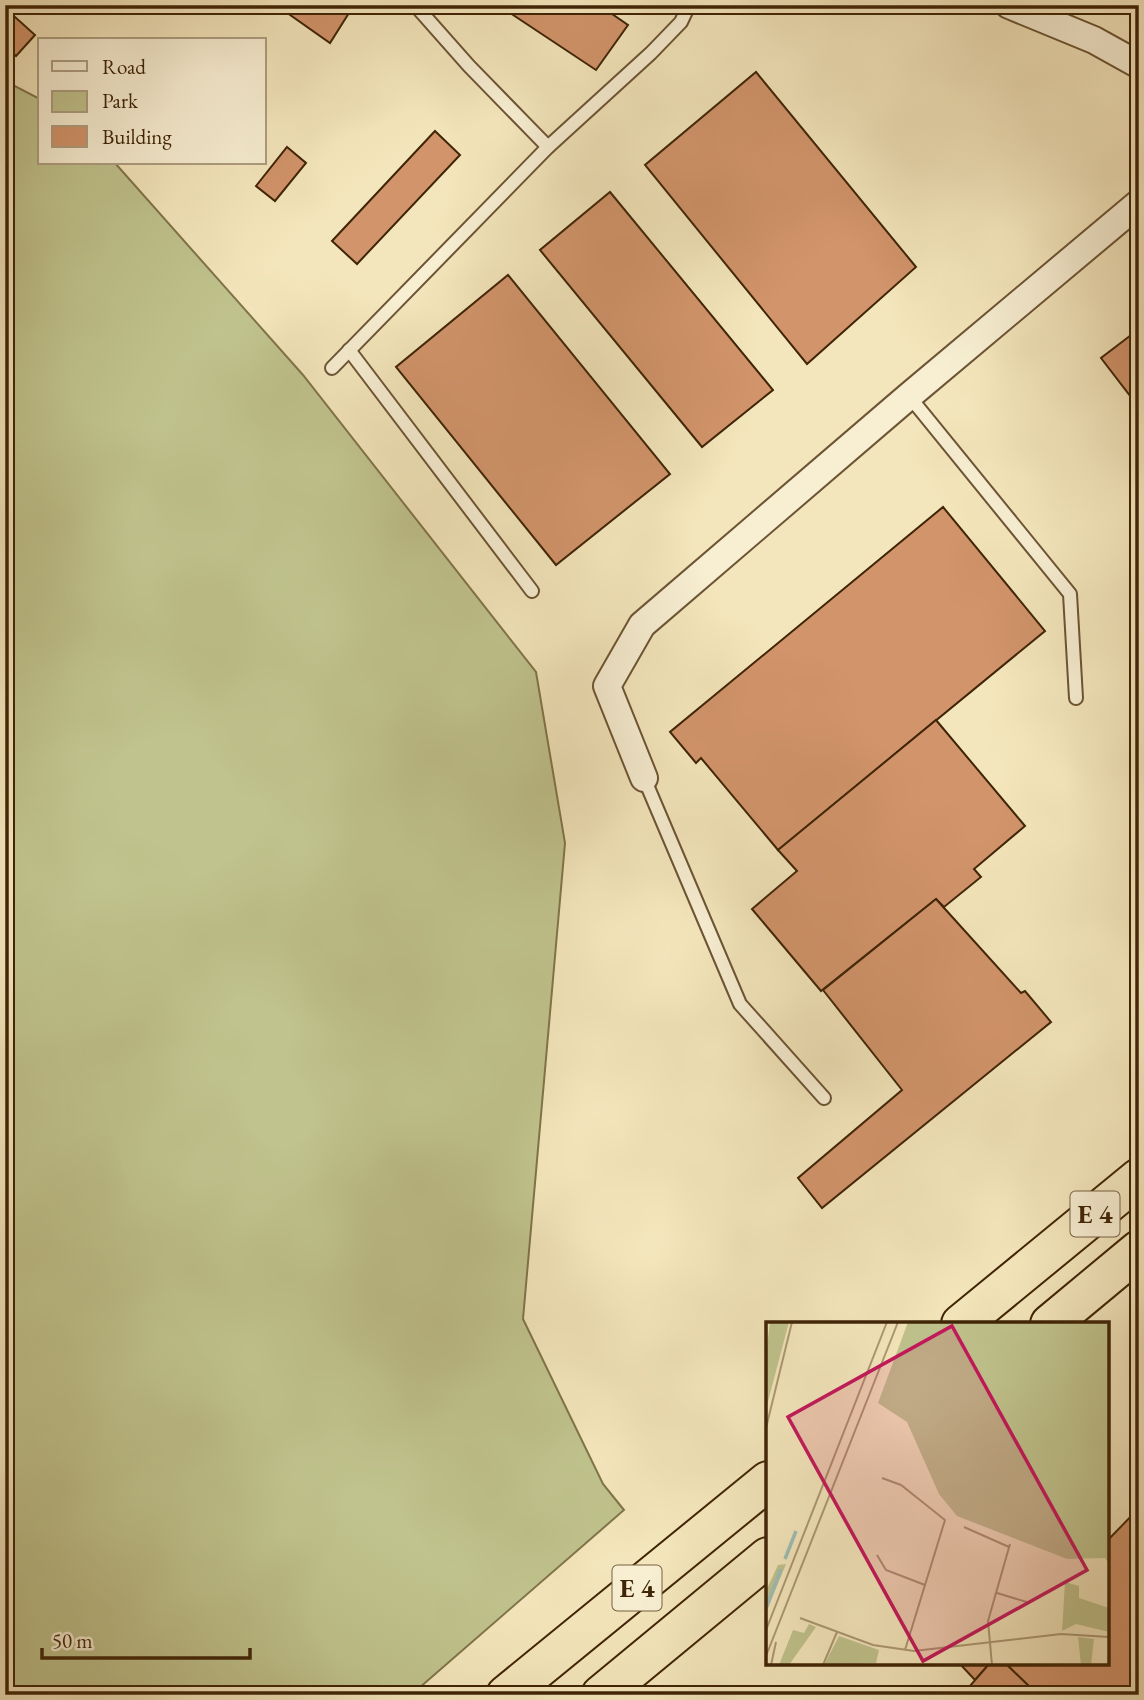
<svg xmlns="http://www.w3.org/2000/svg" width="1144" height="1700" viewBox="0 0 1144 1700" font-family="'EB Garamond',serif">
	<style>
		.green { fill: #c0c38d; stroke: #80744a; stroke-width: 2 }
		.building { fill: #d2946b; stroke: #3f2406; stroke-width: 2 }
		.lines { fill: none; stroke-linecap: round; stroke-linejoin: round }
		.lane-casing { stroke: #6c5434; stroke-width: 16 }
		.street-casing { stroke: #6c5434; stroke-width: 30 }
		.highway-casing { stroke: #3f2406; stroke-width: 42 }
		.lane { stroke: #f8efd3; stroke-width: 12 }
		.street { stroke: #f8efd3; stroke-width: 26 }
		.highway { stroke: #f4e6bc; stroke-width: 38 }
		.labels { text-anchor: middle; stroke-width: 5; stroke-linejoin: round; paint-order: stroke }
		.shield { fill: #f8efd3; stroke: #766144; stroke-width: 2 }
		.shield-label { font-size: 26px; font-weight: bold; fill: #3f2406 }
		.inset-river { fill: none; stroke: #9ebeb8; stroke-width: 3.5 }
		.inset-road { fill: none; stroke: #ac9873; stroke-width: 2 }
		.view { fill: #c2185b; fill-opacity: 0.15; stroke: #c2185b; stroke-width: 3.5 }
		.inset-edge { fill: none; stroke: #3f2406; stroke-width: 3.5 }
	</style>
	<rect width="100%" height="100%" fill="#f4e6bc"/>
	<filter id="stains"><feTurbulence type="fractalNoise" baseFrequency=".00286" numOctaves="4"/><feColorMatrix values="0 0 0 0 .2 0 0 0 0 .09 0 0 0 0 .02 0 0 0 .5 -.17"/></filter>
	<radialGradient id="worn" r=".72"><stop offset=".6" stop-color="#630" stop-opacity="0"/><stop offset="1" stop-color="#630" stop-opacity=".3"/></radialGradient>
	<path class="green" d="M5 81 40 99V163H115L303 375 536 672 565 843 523 1319 603 1484 624 1510 411 1695H5Z"/>
	<g class="building">
		<path d="M276 5H354L330 43Z"/>
		<path d="M498 5H599L628 25 596 70Z"/>
		<path d="M5 8 35 35 16 56 5 46Z"/>
		<path d="M756 72 916 267 807 364 645 165Z"/>
		<path d="M435 131 460 155 357 264 332 241Z"/>
		<path d="M287 147 306 163 275 201 256 186Z"/>
		<path d="M610 192 773 390 702 447 540 250Z"/>
		<path d="M508 275 670 474 556 565 396 367Z"/>
		<path d="M1139 329V391L1131 397 1101 358Z"/>
		<path d="M943 507 1045 631 778 850 701 758 696 763 670 732Z"/>
		<path d="M936 720 1025 826 974 869 981 877 944 907 936 899 821 991 752 909 797 871 778 850Z"/>
		<path d="M936 899 1021 993 1025 991 1051 1022 822 1208 798 1178 902 1090 823 990Z"/>
		<path d="M1139 1508V1695H1038L1005 1663H1107V1541Z"/>
		<path d="M959 1663H990L975 1680Z"/>
		<path d="M990 1663H1005L1038 1695H962Z"/>
	</g>
	<g class="lines">
		<g class="lane-casing">
			<g id="lane">
				<path d="M415 5 469 66 548 147"/>
				<path d="M349 350 532 591"/>
				<path d="M332 368 548 147 651 53 681 22 689 5"/>
				<path d="M909 396 1070 594 1076 698"/>
				<path d="M644 778 740 1004 824 1098"/>
			</g>
		</g>
		<g class="street-casing">
			<g id="street">
				<path d="M1009 5 1094 40 1139 65"/>
				<path d="M644 778 607 686 642 625 909 396 1139 203"/>
			</g>
		</g>
		<g class="highway-casing">
			<g id="highway">
				<path d="M961 1324 1139 1178"/>
				<path d="M1050 1324 1139 1250"/>
				<path d="M506 1695 768 1481"/>
				<path d="M601 1695 768 1557"/>
			</g>
		</g>
		<use href="#lane" class="lane"/>
		<use href="#street" class="street"/>
		<use href="#highway" class="highway"/>
	</g>
	<g class="labels">
		<g class="shield">
			<rect x="1070.5" y="1191.5" width="49" height="45" rx="5"/>
			<rect x="612.5" y="1565.5" width="49" height="45" rx="5"/>
		</g>
		<g class="shield-label">
			<text x="1095" y="1223">E 4</text>
			<text x="637" y="1597">E 4</text>
		</g>
	</g>
	<g transform="translate(766 1322)">
		<rect width="343" height="343" fill="#f4e6bc"/>
		<path d="M4 0H23L0 87V33ZM142 0H343V242L339 236 301 237 191 194 173 172 141 100 112 81ZM20 242 0 291V269L12 243ZM299 260 313 264V276L343 286V310L310 302 296 309ZM43 302 50 305 23 343H13L27 308 38 311ZM73 314 113 328 110 341 58 343ZM312 315 328 317 325 343H315Z" fill="#c0c38d"/>
		<path class="inset-river" d="M19 237 30 209M0 286 15 247"/>
		<path class="inset-road" d="M0 106 26 0M116 156 135 163 179 198 139 328M198 205 243 225M111 233 120 248 159 263M231 271 264 281M34 296 107 323 148 329 295 312 343 315M0 308 121 0M0 334 132 0M5 343 10 320M57 343 71 310M226 343 222 299 244 222"/>
		<path class="view" d="M186 4 321 248 157 339 22 95Z"/>
		<rect width="343" height="343" class="inset-edge"/>
	</g>
	<rect width="1144" height="1700" fill="none" stroke="#f4e6bc" stroke-width="28"/>
	<rect x="7" y="7" width="1130" height="1686" fill="none" stroke="#3f2406" stroke-width="3.5"/>
	<rect x="14" y="14" width="1116" height="1672" fill="none" stroke="#3f2406" stroke-width="2"/>
	<rect x="38" y="38" width="228" height="126" fill="#f8efd3" stroke="#ae9e81" stroke-width="2"/>
	<rect x="52" y="61" width="35" height="10" fill="#f8efd3" stroke="#ae9e81" stroke-width="2"/>
	<text x="102" y="74" font-size="21" fill="#3f2406">Road</text>
	<rect x="52" y="91" width="35" height="21" fill="#c0c38d" stroke="#ae9e81" stroke-width="2"/>
	<text x="102" y="108" font-size="21" fill="#3f2406">Park</text>
	<rect x="52" y="126" width="35" height="21" fill="#d2946b" stroke="#ae9e81" stroke-width="2"/>
	<text x="102" y="144" font-size="21" fill="#3f2406">Building</text>
	<path d="M42 1648v10h208v-10" fill="none" stroke="#3f2406" stroke-width="3.5"/>
	<text x="52" y="1648" font-size="21" fill="#3f2406" stroke="#f8efd3" stroke-width="5" paint-order="stroke">50 m</text>
	<rect width="100%" height="100%" filter="url(#stains)"/>
	<rect width="100%" height="100%" fill="url(#worn)"/>
</svg>
